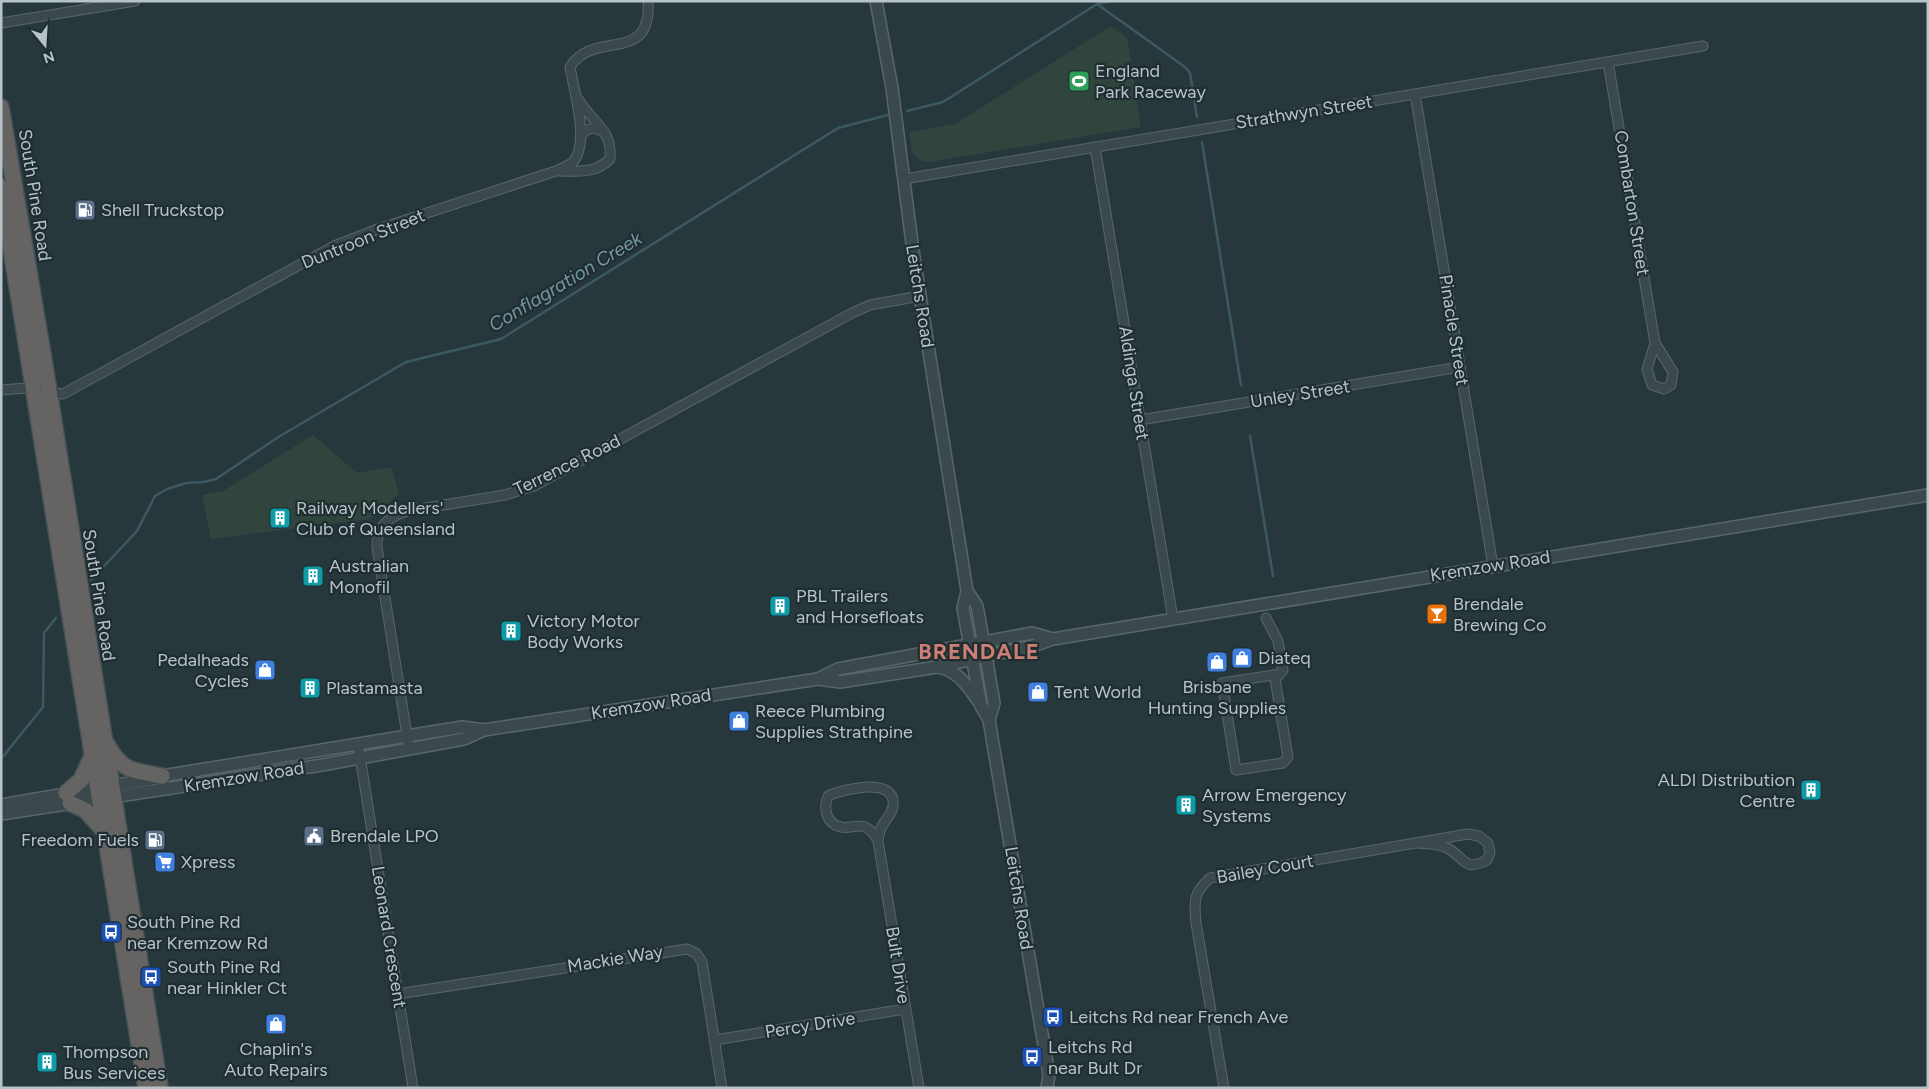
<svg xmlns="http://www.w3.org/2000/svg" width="1929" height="1089" viewBox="0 0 1929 1089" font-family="Figtree,sans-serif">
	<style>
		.green { fill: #2f453d }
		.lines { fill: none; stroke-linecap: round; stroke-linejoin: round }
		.stream { stroke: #3c5962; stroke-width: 2.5 }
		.minor-casing { stroke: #59666b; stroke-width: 11 }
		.tertiary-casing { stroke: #59666b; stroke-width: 14 }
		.trunk-casing { stroke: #465358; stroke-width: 18 }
		.minor { stroke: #3b494d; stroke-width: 9 }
		.tertiary { stroke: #3b494d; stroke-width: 11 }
		.trunk { stroke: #666463; stroke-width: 15 }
		.labels { text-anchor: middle; stroke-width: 4.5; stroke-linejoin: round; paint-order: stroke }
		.poi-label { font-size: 18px; fill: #b7c3c8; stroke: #202e32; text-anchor: start }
		.street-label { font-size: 18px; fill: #b7c3c8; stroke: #202e32 }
		.water-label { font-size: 19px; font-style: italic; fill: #7398a4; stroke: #202e32 }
		.district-label { font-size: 22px; font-weight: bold; letter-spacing: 1px; fill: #ce7f75; stroke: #202e32 }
	</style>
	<rect width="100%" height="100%" fill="#27383d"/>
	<g class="green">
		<path d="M1111 26 1127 37 1141 127 929 162C911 162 911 145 909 132L955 124Z"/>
		<path d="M313 435 357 473 392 467 399 494 370 519 211 539 202 495 223 491Z"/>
	</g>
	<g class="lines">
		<g class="stream">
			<path d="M1097 4 1185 67 1190 73 1197 117"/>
			<path d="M907 111 943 102 1097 4 1113 1"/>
			<path d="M1202 142 1241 385"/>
			<path d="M1250 436 1273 576"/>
			<path d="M91 580 137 531 155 496 167 489 186 483 204 482 216 479 280 436 406 362 501 339 838 128 888 115"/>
			<path d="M1 759 43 707 44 633 56 618"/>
		</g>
		<g class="minor-casing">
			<g id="minor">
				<path d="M1 23 135 1"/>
				<path d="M1608 62 1655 343 1647 369 1652 385 1664 389 1671 385 1673 372 1655 343"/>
				<path d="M1415 94 1493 566"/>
				<path d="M581 136 586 130 594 128 604 132"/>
				<path d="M1095 147 1173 619"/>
				<path d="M559 171C580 171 595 174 610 159 613 129 591 122 578 99"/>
				<path d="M904 179 1703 46"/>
				<path d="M1 390 27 388 63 394 334 246 378 229 556 171C561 168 569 166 573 162 590 143 574 91 570 67 595 28 652 66 648 1"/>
				<path d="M1140 420 1460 367"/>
				<path d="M1266 618 1278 641 1283 670 1275 679 1288 757 1283 763 1236 770 1222 683 1280 674"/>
				<path d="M358 744 413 1088"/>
				<path d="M409 748 377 547C376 526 389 517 407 511L505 495 534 486 852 313 870 305 920 296"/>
				<path d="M878 841C875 835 872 830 865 827 857 824 849 829 841 827 826 824 823 808 828 796 843 789 897 776 893 806 892 814 888 816 884 823 880 828 879 834 878 841L919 1088"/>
				<path d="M398 994 687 949 696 953 702 962 722 1088"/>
				<path d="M715 1040 905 1009"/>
				<path d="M1224 1088 1196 923C1194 901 1193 893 1210 878L1468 834 1479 836 1488 843 1490 853 1487 860C1465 872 1465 859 1449 849 1439 843 1427 844 1417 843"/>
			</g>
		</g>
		<g class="tertiary-casing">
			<g id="tertiary">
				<path d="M876 1 892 88 913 251 967 591 963 608 981 706 989 720 1049 1075 1047 1088"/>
				<path d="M967 591 977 606 986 656 994 703 989 720"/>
				<path d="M938 667C958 670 968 687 979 702"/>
				<path d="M818 679 838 669 1032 633 1053 639"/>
				<path d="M1 805 152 779 162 776 462 727 484 730"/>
				<path d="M1 814 322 765 464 739 484 730 818 679 840 682 937 667 1033 646 1053 639 1928 495"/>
			</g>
		</g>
		<g class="trunk-casing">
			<g id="trunk">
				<path d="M1 107 46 372 160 1088"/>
				<path d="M1 187 146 1088"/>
				<path d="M106 743C123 773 132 770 162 776"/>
				<path d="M66 793 81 780 92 756"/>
				<path d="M70 803 85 810 104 831"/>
			</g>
		</g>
		<use href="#minor" class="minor"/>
		<use href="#tertiary" class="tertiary"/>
		<use href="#trunk" class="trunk"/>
	</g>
	<defs>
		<g id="stadium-square" transform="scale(1.125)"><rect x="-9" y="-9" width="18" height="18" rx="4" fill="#2e9e5b" stroke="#202e32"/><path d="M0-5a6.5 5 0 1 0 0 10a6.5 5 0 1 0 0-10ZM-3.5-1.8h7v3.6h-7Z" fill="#fff"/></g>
		<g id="fuel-square" transform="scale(1.125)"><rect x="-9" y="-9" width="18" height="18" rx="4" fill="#5c6f8a" stroke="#202e32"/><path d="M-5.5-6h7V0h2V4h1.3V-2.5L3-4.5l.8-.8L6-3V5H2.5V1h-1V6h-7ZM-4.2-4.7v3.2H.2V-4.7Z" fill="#fff"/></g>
		<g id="building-square" transform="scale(1.125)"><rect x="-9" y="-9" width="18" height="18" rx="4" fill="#0f9aa8" stroke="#202e32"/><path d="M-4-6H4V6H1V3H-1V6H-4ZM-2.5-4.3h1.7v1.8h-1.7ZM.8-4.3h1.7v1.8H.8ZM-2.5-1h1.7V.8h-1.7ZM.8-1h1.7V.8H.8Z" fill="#fff"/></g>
		<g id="bar-square" transform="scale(1.125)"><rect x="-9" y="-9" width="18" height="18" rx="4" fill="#e8710a" stroke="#202e32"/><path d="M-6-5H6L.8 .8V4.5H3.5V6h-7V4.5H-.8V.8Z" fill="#fff"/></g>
		<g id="shop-square" transform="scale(1.125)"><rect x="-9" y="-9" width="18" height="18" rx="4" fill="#3f7fe0" stroke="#202e32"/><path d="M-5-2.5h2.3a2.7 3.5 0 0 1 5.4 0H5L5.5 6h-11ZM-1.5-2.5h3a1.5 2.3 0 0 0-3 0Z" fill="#fff"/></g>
		<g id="civic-square" transform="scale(1.125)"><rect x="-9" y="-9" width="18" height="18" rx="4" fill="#5c6f8a" stroke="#202e32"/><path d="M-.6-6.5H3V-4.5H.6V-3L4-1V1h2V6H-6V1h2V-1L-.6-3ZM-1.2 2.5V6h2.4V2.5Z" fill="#fff"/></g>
		<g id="supermarket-square" transform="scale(1.125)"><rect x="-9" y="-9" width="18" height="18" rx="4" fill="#3f7fe0" stroke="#202e32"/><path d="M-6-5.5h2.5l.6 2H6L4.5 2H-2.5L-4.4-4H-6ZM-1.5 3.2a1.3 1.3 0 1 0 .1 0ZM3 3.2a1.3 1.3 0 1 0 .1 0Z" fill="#fff"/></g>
		<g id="bus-square" transform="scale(1.125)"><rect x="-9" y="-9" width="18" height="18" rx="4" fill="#1a4fb4" stroke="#202e32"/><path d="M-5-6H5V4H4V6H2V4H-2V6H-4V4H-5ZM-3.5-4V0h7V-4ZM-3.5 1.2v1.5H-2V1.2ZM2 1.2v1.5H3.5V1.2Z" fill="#fff"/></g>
	</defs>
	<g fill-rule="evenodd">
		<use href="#stadium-square" x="1079" y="81"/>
		<use href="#fuel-square" x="85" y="210"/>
		<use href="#building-square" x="280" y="518"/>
		<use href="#building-square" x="313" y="576"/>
		<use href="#building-square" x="780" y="606"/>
		<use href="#bar-square" x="1437" y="614"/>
		<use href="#building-square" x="511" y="631"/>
		<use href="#shop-square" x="1242" y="658"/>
		<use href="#shop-square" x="1217" y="662"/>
		<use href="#shop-square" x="265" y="670"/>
		<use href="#building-square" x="310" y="688"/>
		<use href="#shop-square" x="1038" y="692"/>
		<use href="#shop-square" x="739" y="721"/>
		<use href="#building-square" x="1811" y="790"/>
		<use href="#building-square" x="1186" y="805"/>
		<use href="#civic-square" x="314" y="836"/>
		<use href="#fuel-square" x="155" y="840"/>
		<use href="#supermarket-square" x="165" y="862"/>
		<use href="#bus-square" x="111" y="932"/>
		<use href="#bus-square" x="151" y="977"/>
		<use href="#bus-square" x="1053" y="1017"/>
		<use href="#shop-square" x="276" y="1024"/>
		<use href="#bus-square" x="1032" y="1057"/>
		<use href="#building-square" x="47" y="1062"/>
	</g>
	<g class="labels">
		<g class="poi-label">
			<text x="1095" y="77">England<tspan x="1095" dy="21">Park Raceway</tspan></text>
			<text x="101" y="216">Shell Truckstop</text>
			<text x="296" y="514">Railway Modellers'<tspan x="296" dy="21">Club of Queensland</tspan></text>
			<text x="329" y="572">Australian<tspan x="329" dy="21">Monofil</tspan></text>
			<text x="796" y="602">PBL Trailers<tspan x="796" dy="21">and Horsefloats</tspan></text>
			<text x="1453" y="610">Brendale<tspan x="1453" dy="21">Brewing Co</tspan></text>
			<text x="527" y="627">Victory Motor<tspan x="527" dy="21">Body Works</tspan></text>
			<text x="1258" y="664">Diateq</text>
			<text x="249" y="666" text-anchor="end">Pedalheads<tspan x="249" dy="21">Cycles</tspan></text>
			<text x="1217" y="693" text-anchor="middle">Brisbane<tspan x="1217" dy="21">Hunting Supplies</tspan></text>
			<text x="326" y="694">Plastamasta</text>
			<text x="1054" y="698">Tent World</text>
			<text x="755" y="717">Reece Plumbing<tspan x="755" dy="21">Supplies Strathpine</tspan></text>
			<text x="1795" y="786" text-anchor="end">ALDI Distribution<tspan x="1795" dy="21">Centre</tspan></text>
			<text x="1202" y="801">Arrow Emergency<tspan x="1202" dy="21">Systems</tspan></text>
			<text x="330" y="842">Brendale LPO</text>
			<text x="139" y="846" text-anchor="end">Freedom Fuels</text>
			<text x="181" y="868">Xpress</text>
			<text x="127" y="928">South Pine Rd<tspan x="127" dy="21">near Kremzow Rd</tspan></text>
			<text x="167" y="973">South Pine Rd<tspan x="167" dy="21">near Hinkler Ct</tspan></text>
			<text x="1069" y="1023">Leitchs Rd near French Ave</text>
			<text x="1048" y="1053">Leitchs Rd<tspan x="1048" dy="21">near Bult Dr</tspan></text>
			<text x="276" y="1055" text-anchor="middle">Chaplin's<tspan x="276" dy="21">Auto Repairs</tspan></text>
			<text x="63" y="1058">Thompson<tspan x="63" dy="21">Bus Services</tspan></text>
		</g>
		<g class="street-label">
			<text transform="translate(1304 112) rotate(-9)" y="6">Strathwyn Street</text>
			<text transform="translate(35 195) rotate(81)" y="6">South Pine Road</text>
			<text transform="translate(1632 203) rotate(81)" y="6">Combarton Street</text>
			<text transform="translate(363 239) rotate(-22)" y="6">Duntroon Street</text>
			<text transform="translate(920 296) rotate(81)" y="6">Leitchs Road</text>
			<text transform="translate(1454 330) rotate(81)" y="6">Pinacle Street</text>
			<text transform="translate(1134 383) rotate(81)" y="6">Aldinga Street</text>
			<text transform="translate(1300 394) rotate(-9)" y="6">Unley Street</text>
			<text transform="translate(567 465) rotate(-26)" y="6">Terrence Road</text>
			<text transform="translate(1490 566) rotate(-9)" y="6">Kremzow Road</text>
			<text transform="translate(99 595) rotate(81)" y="6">South Pine Road</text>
			<text transform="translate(651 704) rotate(-9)" y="6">Kremzow Road</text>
			<text transform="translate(244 777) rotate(-9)" y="6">Kremzow Road</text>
			<text transform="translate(1265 869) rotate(-10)" y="6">Bailey Court</text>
			<text transform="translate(1019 898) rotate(81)" y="6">Leitchs Road</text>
			<text transform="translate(389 937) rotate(81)" y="6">Leonard Crescent</text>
			<text transform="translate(615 959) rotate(-9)" y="6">Mackie Way</text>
			<text transform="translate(898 965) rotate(81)" y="6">Bult Drive</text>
			<text transform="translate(810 1025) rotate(-9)" y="6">Percy Drive</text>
		</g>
		<g class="water-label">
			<text transform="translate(565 281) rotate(-31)" y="7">Conflagration Creek</text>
		</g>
		<g class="district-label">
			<text x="979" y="659">BRENDALE</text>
		</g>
	</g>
	<rect width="1929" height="1089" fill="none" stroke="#b7c3c8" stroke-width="5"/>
	<g transform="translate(45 45) rotate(162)" stroke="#202e32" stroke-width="4" paint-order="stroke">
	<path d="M0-4L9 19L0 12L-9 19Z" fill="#b7c3c8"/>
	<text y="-8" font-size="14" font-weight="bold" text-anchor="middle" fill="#b7c3c8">N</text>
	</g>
</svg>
